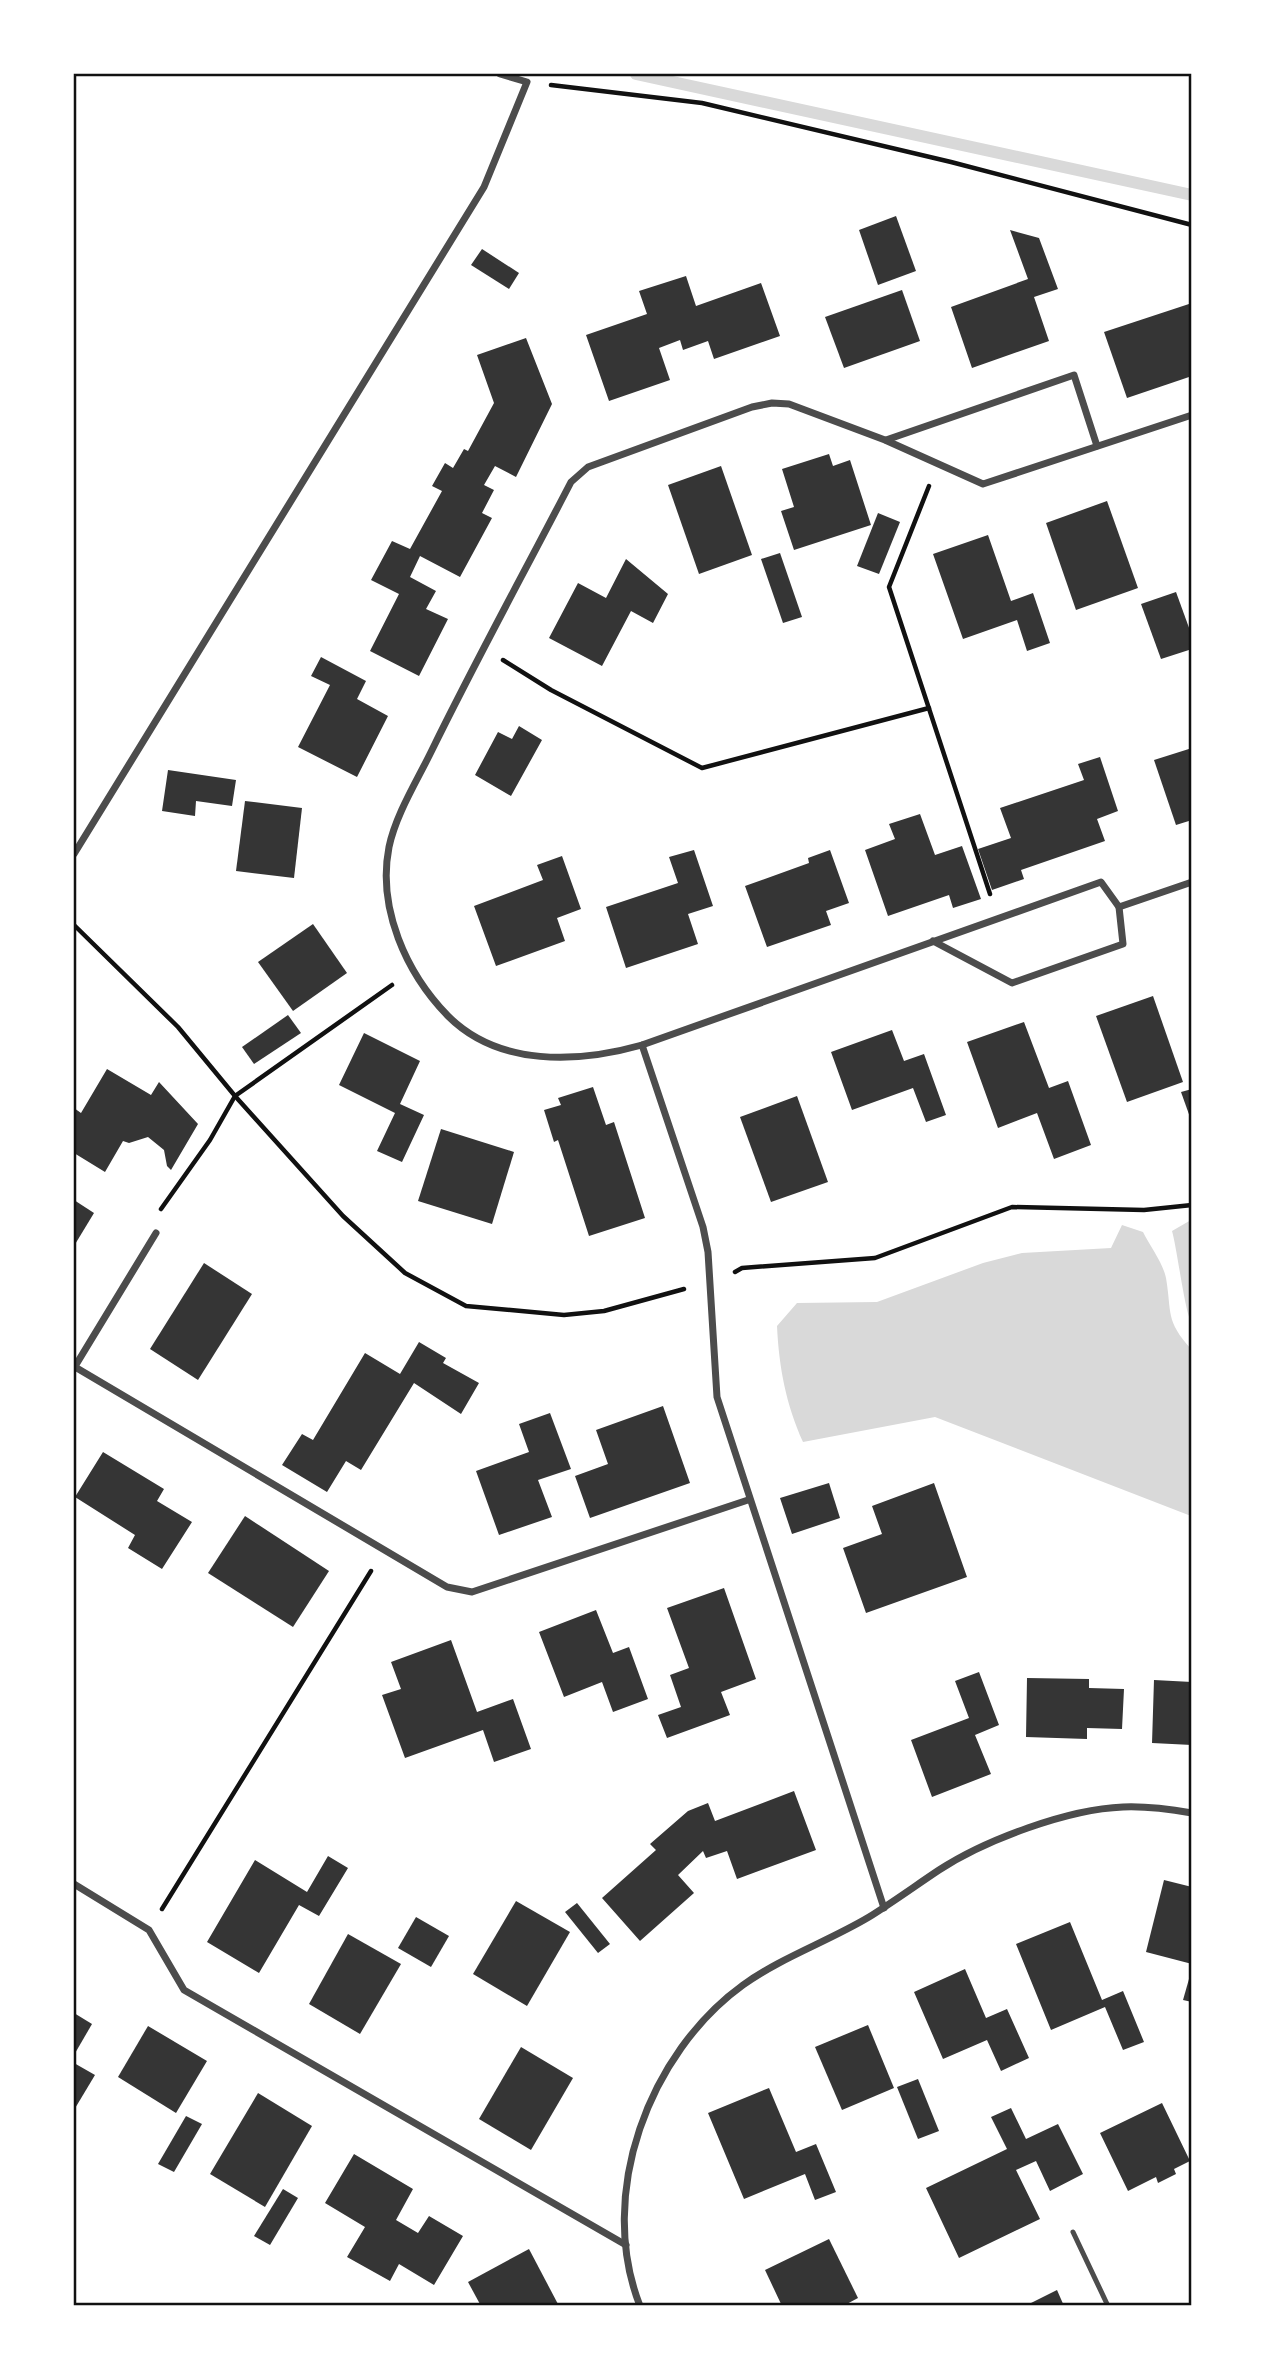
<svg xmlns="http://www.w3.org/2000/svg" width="1265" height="2379" viewBox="0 0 1265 2379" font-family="'Fira Sans Condensed',sans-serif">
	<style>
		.water { fill: #d9d9d9 }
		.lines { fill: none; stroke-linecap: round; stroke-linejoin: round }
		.stream { stroke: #d9d9d9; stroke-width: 12 }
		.building { fill: #353535 }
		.path { stroke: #111; stroke-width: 4.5 }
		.service { stroke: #4c4c4c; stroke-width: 5 }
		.minor { stroke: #4c4c4c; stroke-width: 7 }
		.neatline { fill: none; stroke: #111; stroke-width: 2.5 }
	</style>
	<rect width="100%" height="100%" fill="#fff"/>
	<g class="water">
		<path d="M1191 1220V1321C1185 1313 1177 1248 1172 1231Z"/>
		<path d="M1122 1225 1143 1232C1150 1246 1163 1263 1166 1278 1172 1313 1165 1320 1191 1349V1516L935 1417 803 1442C786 1404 779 1368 777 1326L797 1303 877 1302 983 1263 1022 1253 1111 1248Z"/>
	</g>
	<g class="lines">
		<path class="stream" d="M636 74 1192 195"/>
	</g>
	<g class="building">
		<path d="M896 216 916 271 878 285 859 230Z"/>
		<path d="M1010 230 1039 238 1058 289 1034 297 1049 341 972 368 951 307 1028 279Z"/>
		<path d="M482 249 519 273 509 289 471 265Z"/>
		<path d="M686 276 696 306 761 283 780 336 714 359 708 341 683 350 680 340 659 348 670 380 609 401 586 335 647 314 639 291Z"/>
		<path d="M902 290 920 341 844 368 825 317Z"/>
		<path d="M1192 303V376L1127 398 1104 332Z"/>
		<path d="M526 338 552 404 516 477 495 466 484 485 494 490 482 513 492 518 460 577 420 556 410 577 436 591 426 609 448 619 419 676 370 651 399 594 371 580 392 541 410 549 442 491 432 486 445 463 453 468 464 449 468 451 494 403 477 355Z"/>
		<path d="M829 454 833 466 850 460 871 525 794 550 781 511 794 507 782 469Z"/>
		<path d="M721 466 752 555 699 574 668 485Z"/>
		<path d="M1107 501 1138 588 1076 610 1046 523Z"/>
		<path d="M878 513 900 522 879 574 857 566Z"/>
		<path d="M988 535 1011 601 1033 593 1050 643 1027 651 1017 620 963 639 933 554Z"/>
		<path d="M780 553 802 617 783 623 761 559Z"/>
		<path d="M626 559 668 594 653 623 631 611 602 666 549 638 578 583 606 598Z"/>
		<path d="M1176 592 1192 636V649L1161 659 1141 604Z"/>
		<path d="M321 657 366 681 357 699 388 716 357 777 298 747 330 685 311 676Z"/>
		<path d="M519 726 542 740 511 796 475 775 498 732 512 739Z"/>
		<path d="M1192 748V820L1176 825 1154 760Z"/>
		<path d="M1100 757 1118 811 1097 819 1105 841 1021 870 1024 879 992 890 978 849 1011 838 1000 808 1084 780 1078 764Z"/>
		<path d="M168 770 236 780 232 806 196 801 195 816 162 811Z"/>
		<path d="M245 801 302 808 294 878 236 871Z"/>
		<path d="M920 814 935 855 962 846 981 899 953 908 949 895 888 916 865 850 895 839 889 824Z"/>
		<path d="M694 850 713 906 688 914 698 944 626 968 606 907 678 883 669 857Z"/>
		<path d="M830 850 849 903 826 911 831 925 767 947 745 886 809 863 808 858Z"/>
		<path d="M562 856 581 909 557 918 565 941 496 966 474 906 543 880 537 865Z"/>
		<path d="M313 924 347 973 293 1011 258 962Z"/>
		<path d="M1153 996 1183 1082 1127 1102 1096 1016Z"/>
		<path d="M288 1015 301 1033 254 1064 242 1047Z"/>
		<path d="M1024 1022 1049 1088 1068 1081 1091 1145 1054 1159 1037 1113 998 1128 967 1042Z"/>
		<path d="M892 1030 904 1061 924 1054 946 1115 926 1122 913 1088 852 1110 831 1052Z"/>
		<path d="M364 1033 420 1061 400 1104 424 1115 402 1162 377 1151 395 1113 339 1085Z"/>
		<path d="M107 1069 151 1095 159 1082 198 1124 171 1170 167 1166 164 1150 148 1137 129 1143 123 1141 105 1172 74 1153V1108L81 1113Z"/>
		<path d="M593 1087 606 1125 614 1122 645 1218 589 1236 558 1140 554 1142 544 1110 561 1105 558 1098Z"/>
		<path d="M1192 1089V1120H1191L1181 1092Z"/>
		<path d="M797 1096 828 1182 771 1202 740 1117Z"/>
		<path d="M441 1129 514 1152 492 1224 418 1201Z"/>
		<path d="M74 1200 94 1213 74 1246Z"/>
		<path d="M204 1263 252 1294 198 1380 150 1349Z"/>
		<path d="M419 1342 446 1358 443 1363 479 1383 461 1414 414 1383 361 1470 346 1461 327 1492 282 1465 302 1434 313 1440 365 1353 400 1374Z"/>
		<path d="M663 1406 690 1483 590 1518 575 1476 608 1464 596 1430Z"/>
		<path d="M550 1413 571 1469 538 1480 552 1517 499 1535 476 1471 529 1452 519 1424Z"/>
		<path d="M103 1452 164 1489 157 1501 192 1522 162 1569 128 1548 135 1535 75 1497Z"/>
		<path d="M829 1483 840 1518 792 1534 780 1498Z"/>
		<path d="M934 1483 967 1577 866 1613 843 1548 882 1534 872 1506Z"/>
		<path d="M245 1516 329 1571 293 1627 208 1573Z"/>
		<path d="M724 1588 756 1679 721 1692 730 1715 667 1738 658 1715 681 1707 670 1675 689 1668 667 1608Z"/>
		<path d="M596 1610 613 1653 629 1647 648 1699 613 1712 602 1682 564 1697 539 1632Z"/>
		<path d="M451 1640 477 1712 513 1699 531 1749 494 1762 483 1730 405 1758 382 1695 401 1689 391 1662Z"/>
		<path d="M979 1672 999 1725 975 1735 991 1774 932 1797 911 1740 969 1718 955 1681Z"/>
		<path d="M1027 1678 1089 1679V1688L1124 1689 1122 1729 1087 1728V1739L1026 1737Z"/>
		<path d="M1154 1680 1192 1682V1745L1152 1743Z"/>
		<path d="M794 1791 816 1850 737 1879 727 1851 706 1858 703 1851 678 1875 694 1893 640 1941 602 1898 656 1850 650 1844 688 1811 708 1803 715 1821Z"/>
		<path d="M328 1856 348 1868 319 1916 299 1905 259 1973 207 1942 255 1860 307 1892Z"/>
		<path d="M1164 1880 1192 1887V1964L1146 1952Z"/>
		<path d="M516 1901 570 1932 527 2006 473 1974Z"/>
		<path d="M577 1903 610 1944 598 1953 565 1912Z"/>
		<path d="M416 1917 449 1936 431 1967 398 1948Z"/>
		<path d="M1070 1922 1102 2000 1123 1991 1144 2042 1123 2050 1105 2007 1051 2030 1016 1944Z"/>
		<path d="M348 1934 401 1964 360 2034 309 2004Z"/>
		<path d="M965 1969 986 2018 1007 2009 1029 2058 1001 2071 987 2040 943 2059 914 1992Z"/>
		<path d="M1191 1972H1192V2002L1183 2000Z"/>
		<path d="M74 2013 92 2024 74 2055Z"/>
		<path d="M868 2025 894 2088 842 2110 815 2047Z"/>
		<path d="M148 2026 207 2061 176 2113 118 2077Z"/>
		<path d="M521 2047 573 2078 531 2150 479 2119Z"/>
		<path d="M74 2063 95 2075 74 2110Z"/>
		<path d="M918 2079 939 2131 918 2139 897 2087Z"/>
		<path d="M769 2088 796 2152 816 2144 836 2192 815 2200 805 2174 744 2199 708 2113Z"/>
		<path d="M258 2093 312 2126 265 2207 210 2174Z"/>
		<path d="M1162 2103 1190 2161 1174 2169 1176 2174 1158 2183 1156 2177 1128 2191 1100 2133Z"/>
		<path d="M1011 2108 1026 2139 1058 2124 1083 2174 1050 2191 1036 2161 1016 2170 1040 2219 959 2258 926 2188 1007 2149 991 2117Z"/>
		<path d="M186 2116 202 2124 174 2172 158 2164Z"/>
		<path d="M354 2154 413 2189 396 2220 418 2233 429 2216 463 2236 434 2285 399 2264 390 2281 347 2257 365 2227 325 2203Z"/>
		<path d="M283 2189 298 2198 270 2245 254 2236Z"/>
		<path d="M829 2239 858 2298 843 2306H782L765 2270Z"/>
		<path d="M529 2249 559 2306H481L468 2282Z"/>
		<path d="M1057 2290 1064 2306H1025Z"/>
	</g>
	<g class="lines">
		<g class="path">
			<path d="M551 85 702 103 951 162 1192 225"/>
			<path d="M929 486 889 587 990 894"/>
			<path d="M503 660 551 690 702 768 929 708"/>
			<path d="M74 925 178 1027 235 1096 343 1216 405 1273 466 1306 564 1315 604 1311 684 1289"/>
			<path d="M161 1209 210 1140 235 1096 392 985"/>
			<path d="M735 1272 742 1268 875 1258 1012 1207 1144 1210 1192 1205"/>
			<path d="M162 1909 371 1571"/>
		</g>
		<path class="service" d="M1073 2232 1108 2306"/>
		<g class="minor">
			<path d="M1192 415 983 484 885 440 789 404 772 403 752 407 588 467 571 482C525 571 476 660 432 750 417 781 396 814 389 847 377 908 406 973 448 1016 499 1067 578 1063 642 1045L1101 882 1119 907 1192 882"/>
			<path d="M886 440 1074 375 1097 446"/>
			<path d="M74 854 484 187 527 82 500 74"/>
			<path d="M933 941 1012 983 1123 944 1119 907"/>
			<path d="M642 1045 703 1227 708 1252 717 1397 884 1908"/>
			<path d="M75 1367 447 1587 472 1592 748 1500"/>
			<path d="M74 1368 156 1233"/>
			<path d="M74 1884 149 1930 184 1990 626 2245"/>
			<path d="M640 2306C596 2194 649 2053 743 1985 782 1957 827 1942 869 1917 893 1902 915 1886 939 1870 985 1840 1068 1809 1123 1807 1146 1806 1169 1809 1192 1813"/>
		</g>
	</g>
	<rect width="1265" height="2379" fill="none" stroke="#ffffff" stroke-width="150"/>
	<rect x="75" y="75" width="1115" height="2229" class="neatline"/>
</svg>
